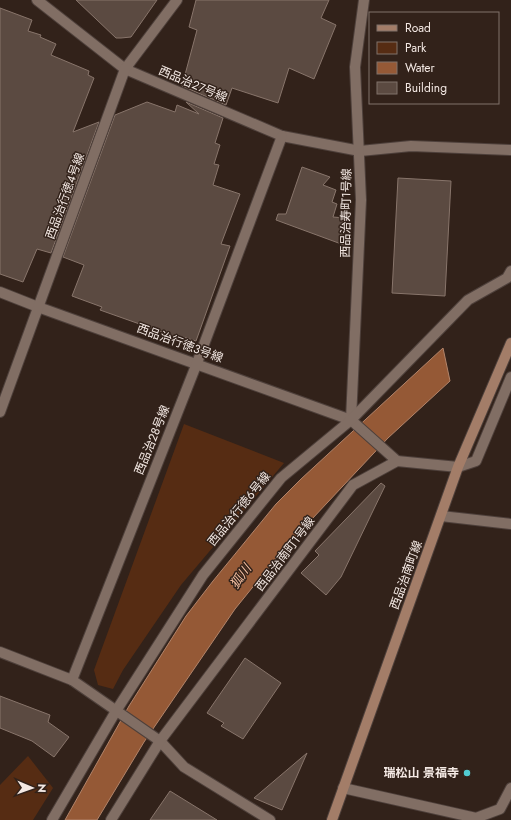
<svg xmlns="http://www.w3.org/2000/svg" width="511" height="820" viewBox="0 0 511 820" font-family="Jost,'Noto Sans JP',sans-serif">
	<style>
		.green { fill: #562c13 }
		.water { fill: #955936; stroke: #b2846a }
		.building { fill: #5b4a41; stroke: #88756b }
		.lines { fill: none; stroke-linecap: round; stroke-linejoin: round }
		.lane-casing { stroke: #4e403b; stroke-width: 12 }
		.street-casing { stroke: #4e403b; stroke-width: 12 }
		.secondary-casing { stroke: #4e403b; stroke-width: 12 }
		.lane { stroke: #816e64; stroke-width: 10 }
		.street { stroke: #816e64; stroke-width: 10 }
		.secondary { stroke: #a37d68; stroke-width: 10 }
		.poi-dot { fill: #51ccd2; stroke: #32221a; stroke-width: 1.5 }
		.labels { text-anchor: middle; stroke-width: 3; stroke-linejoin: round; paint-order: stroke }
		.street-label { font-size: 12px; fill: #f4e9e4; stroke: #32221a }
		.poi-label { font-size: 12px; font-weight: bold; fill: #f4e9e4; stroke: #32221a; text-anchor: end }
		.water-label { font-size: 13px; font-style: italic; fill: #f8c2a4; stroke: #32221a }
	</style>
	<rect width="100%" height="100%" fill="#32221a"/>
	<g class="green">
		<path d="M184 424 284 463 181 585 123 670 113 689 98 685 94 670Z"/>
		<path d="M28 756 53 788 33 820H0V785Z"/>
	</g>
	<path class="water" d="M443 348 450 381 388 438 282 551 235 609 144 742 97 820H65L129 706 186 616 213 581 276 504 301 479Z"/>
	<g class="building">
		<path d="M76 0H157L131 37 121 38H116Z"/>
		<path d="M196 0H329L321 18 336 25 314 79 289 68 278 103 232 88 226 105 182 86 197 30 189 27Z"/>
		<path d="M0 8 32 20 28 31 41 35 40 37 56 44 51 55 89 71 88 75 94 78 73 132 99 122 51 253 37 249 23 282 0 274Z"/>
		<path d="M147 102 175 112 177 105 199 114 186 102 223 118 215 143 220 145 214 164 219 165 213 185 240 194 221 244 230 246 196 341 183 337 182 339 100 310 102 307 72 296 84 265 63 257 115 115Z"/>
		<path d="M302 167 330 177 323 185 336 190 332 202 337 204 333 217 345 218 344 245 276 220 278 214H286Z"/>
		<path d="M398 178 451 181 445 296 392 293Z"/>
		<path d="M381 483 385 486 341 577 326 595 301 573 319 555 315 551Z"/>
		<path d="M245 658 281 683 243 739 221 726 224 723 207 713Z"/>
		<path d="M0 696 50 715 48 722 69 737 54 757 32 741 0 728Z"/>
		<path d="M307 753 282 810 254 798Z"/>
		<path d="M170 791 217 820H150Z"/>
	</g>
	<g class="lines">
		<g class="lane-casing">
			<path id="lane" d="M343 788 476 818 500 809 511 788"/>
		</g>
		<g class="street-casing">
			<g id="street">
				<path d="M37 0 125 69 282 136 360 151 411 146 511 150"/>
				<path d="M364 0 355 67 361 200 351 420 397 461"/>
				<path d="M0 292 38 307 351 420"/>
				<path d="M0 412 125 69 177 0"/>
				<path d="M441 516 511 524"/>
				<path d="M0 652 72 680 197 363 282 136"/>
				<path d="M72 680 160 741 184 767 270 820"/>
				<path d="M52 820 116 711 203 575 281 478 351 420 468 300 507 278 511 271"/>
				<path d="M111 820 160 741 353 485 397 461 458 467 476 461 511 377"/>
			</g>
		</g>
		<g class="secondary-casing">
			<path id="secondary" d="M332 820 458 467 511 343"/>
		</g>
		<use href="#lane" class="lane"/>
		<use href="#street" class="street"/>
		<use href="#secondary" class="secondary"/>
	</g>
	<circle class="poi-dot" cx="467" cy="773" r="4"/>
	<g class="labels">
		<g class="street-label">
			<text transform="translate(193 84) rotate(23)" y="4">西品治27号線</text>
			<text transform="translate(65 196) rotate(-70)" y="4">西品治行徳4号線</text>
			<text transform="translate(346 213) rotate(-89)" y="4">西品治寿町1号線</text>
			<text transform="translate(180 343) rotate(20)" y="4">西品治行徳3号線</text>
			<text transform="translate(152 440) rotate(-68)" y="4">西品治28号線</text>
			<text transform="translate(239 509) rotate(-51)" y="4">西品治行徳6号線</text>
			<text transform="translate(285 554) rotate(-53)" y="4">西品治南町1号線</text>
			<text transform="translate(406 575) rotate(-70)" y="4">西品治南町線</text>
		</g>
		<g class="poi-label">
			<text x="459" y="777">瑞松山 景福寺</text>
		</g>
		<g class="water-label">
			<text transform="translate(240 576) rotate(-54)" y="5">狐川</text>
		</g>
	</g>
	<rect x="369" y="12" width="130" height="92" fill="#32221a" stroke="#80726b"/>
	<rect x="377" y="25" width="20" height="6" fill="#a37d68" stroke="#80726b"/>
	<text x="405" y="32" font-size="12" fill="#f4e9e4">Road</text>
	<rect x="377" y="42" width="20" height="12" fill="#562c13" stroke="#80726b"/>
	<text x="405" y="52" font-size="12" fill="#f4e9e4">Park</text>
	<rect x="377" y="62" width="20" height="12" fill="#955936" stroke="#80726b"/>
	<text x="405" y="72" font-size="12" fill="#f4e9e4">Water</text>
	<rect x="377" y="82" width="20" height="12" fill="#5b4a41" stroke="#80726b"/>
	<text x="405" y="92" font-size="12" fill="#f4e9e4">Building</text>
	<g transform="translate(32 788) rotate(92)" stroke="#32221a" stroke-width="3" paint-order="stroke">
	<path d="M0-3L7 15L0 10L-7 15Z" fill="#f4e9e4"/>
	<text y="-6" font-size="11" font-weight="bold" text-anchor="middle" fill="#f4e9e4">N</text>
	</g>
</svg>
